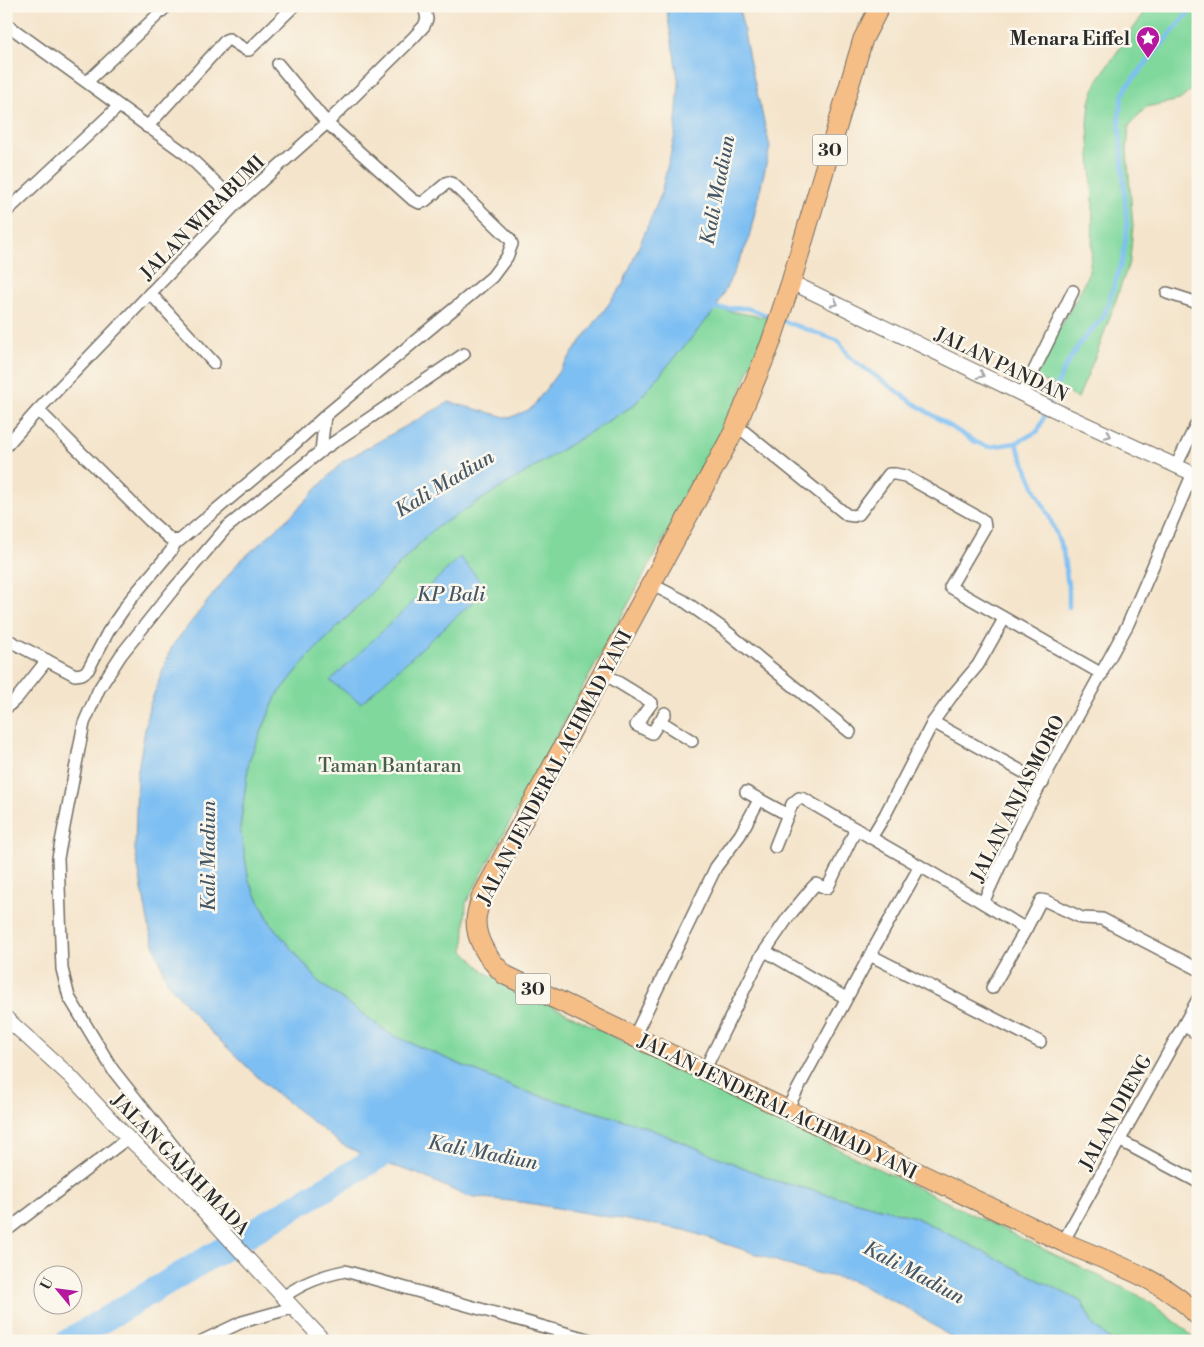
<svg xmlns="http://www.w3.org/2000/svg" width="1204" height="1347" viewBox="0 0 1204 1347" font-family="'Libre Bodoni',serif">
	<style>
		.green { fill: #80d89d; stroke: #568264 }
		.water { fill: #7ebff3; stroke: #54758f }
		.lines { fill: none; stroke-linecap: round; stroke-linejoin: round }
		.stream { stroke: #7ebff3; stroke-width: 4.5 }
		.river { stroke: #7ebff3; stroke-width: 25 }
		.minor-casing { stroke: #716c63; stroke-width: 14 }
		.tertiary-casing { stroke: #716c63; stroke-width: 16 }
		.trunk-casing { stroke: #716c63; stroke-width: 21 }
		.minor { stroke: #fff; stroke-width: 11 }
		.tertiary { stroke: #fff; stroke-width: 14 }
		.trunk { stroke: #f6be87; stroke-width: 19 }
		.oneway { stroke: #a0a0a0 }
		.labels { text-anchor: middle; stroke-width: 5; stroke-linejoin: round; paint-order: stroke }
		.shield { fill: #fbf7ec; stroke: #696865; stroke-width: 1 }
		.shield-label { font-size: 18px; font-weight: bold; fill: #2b2b2b }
		.poi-label { font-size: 19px; font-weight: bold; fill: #2b2b2b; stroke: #fbf7ec; text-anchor: end }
		.street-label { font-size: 19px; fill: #2b2b2b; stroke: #fbf7ec }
		.park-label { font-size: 19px; fill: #445f4d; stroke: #fbf7ec }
		.water-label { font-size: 20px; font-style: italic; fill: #445767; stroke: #fbf7ec }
	</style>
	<rect width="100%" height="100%" fill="#fbf7ec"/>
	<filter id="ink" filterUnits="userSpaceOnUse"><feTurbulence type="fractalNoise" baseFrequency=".02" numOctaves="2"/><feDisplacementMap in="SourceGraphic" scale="10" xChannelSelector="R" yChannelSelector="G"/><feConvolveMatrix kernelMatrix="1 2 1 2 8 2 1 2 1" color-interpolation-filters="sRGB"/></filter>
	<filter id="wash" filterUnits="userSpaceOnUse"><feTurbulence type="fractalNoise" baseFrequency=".0096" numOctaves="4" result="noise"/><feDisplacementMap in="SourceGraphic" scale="20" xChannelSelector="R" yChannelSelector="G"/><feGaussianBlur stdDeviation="1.12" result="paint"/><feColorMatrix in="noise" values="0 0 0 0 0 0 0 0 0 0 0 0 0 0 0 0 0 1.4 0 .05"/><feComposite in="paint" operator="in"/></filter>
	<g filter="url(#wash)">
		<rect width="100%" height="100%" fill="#f4e4cb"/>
		<g class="green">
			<path d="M1149 6H1198V84L1180 100 1146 107 1129 126 1127 151 1133 226 1130 260 1100 345 1078 398 1033 376 1081 290 1089 271 1092 250 1093 201 1088 124 1090 102 1097 81Z"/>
			<path d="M716 309 769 318 733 411 466 903 464 951 486 973 850 1155 1144 1298 1185 1329 1195 1341H1112L1093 1325 1082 1302 915 1217 776 1181 643 1126 517 1089 390 1034 320 983 271 924 249 881 240 828 249 760 276 697 307 658 434 529 634 405Z"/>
		</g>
		<g class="water">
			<path d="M666 6H739L749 59 770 147 748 242 716 309 634 405 434 529 307 658 276 697 249 760 240 828 249 881 271 924 320 983 390 1034 517 1089 643 1126 776 1181 915 1217 1082 1302 1093 1325 1112 1341H957L909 1309 850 1280 806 1271 685 1230 528 1203 466 1196 418 1174 377 1161 341 1144 267 1086 202 1023 167 982 150 932 135 850 137 775 149 707 172 646 238 563 293 514 342 462 449 402 509 418 531 409 622 286 660 197 675 135 679 84Z"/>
			<path d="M460 557 487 589 361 703 330 681Z"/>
		</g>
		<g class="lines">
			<g class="stream">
				<path d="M710 309 747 308 775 318"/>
				<path d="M783 321 839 341 849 357 912 402 975 442 989 447 1016 443 1038 431 1063 371 1080 343 1104 316 1123 258 1127 227 1119 118 1122 98 1127 86 1194 6"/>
				<path d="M1016 443 1036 491 1049 516 1063 551 1069 592V607"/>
			</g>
			<path class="river" d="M68 1341 404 1142"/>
		</g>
	</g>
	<g filter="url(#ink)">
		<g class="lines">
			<g class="minor-casing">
				<g id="minor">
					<path d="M6 24 186 154 237 203"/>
					<path d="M88 81 167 6"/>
					<path d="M147 127 226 40 229 39 246 50H249L294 6"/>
					<path d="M6 212 118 107"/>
					<path d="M150 293 214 363"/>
					<path d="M1167 293 1198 303"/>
					<path d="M1022 395 1073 291"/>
					<path d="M38 410 150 521 170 539 179 541 291 447 325 416 492 277 507 257 512 244 510 239 453 184 448 182 425 201 420 203 413 200 327 123 278 64"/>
					<path d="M736 425 847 515 854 516 859 514 889 474H895L905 476 980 518 984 521 985 527 950 587 1102 674"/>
					<path d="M6 446 38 410 237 203 327 123 413 38 424 26 427 19 424 6"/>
					<path d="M321 451 464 354"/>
					<path d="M1176 466 1198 421"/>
					<path d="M651 584 684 601 721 627 850 732"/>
					<path d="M6 639 75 675 82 674 88 670 108 632 130 600 171 551 176 541"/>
					<path d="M603 673 652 703 636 725 652 733 665 713"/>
					<path d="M6 708 17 698 47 660"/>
					<path d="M660 721 692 741"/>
					<path d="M933 722 1043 783"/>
					<path d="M746 792 788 815"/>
					<path d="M871 838 885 815 933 722 951 697 978 665 1004 619"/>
					<path d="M775 847 792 804 799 798 804 799 920 866"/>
					<path d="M983 903 1026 929 1041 900 1046 901 1082 918 1102 919 1198 969"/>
					<path d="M765 951 846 998"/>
					<path d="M870 955 1040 1042"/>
					<path d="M992 988 1026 929"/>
					<path d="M1184 1026 1198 1034"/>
					<path d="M634 1037 716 867 740 835 759 800"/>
					<path d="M704 1071 760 958 789 916 812 888 816 884 826 888 828 887 856 829"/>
					<path d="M786 1111 870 955 920 866 983 903 1020 822 1128 624 1193 473"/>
					<path d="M1119 1140 1198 1182"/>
					<path d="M186 1192 191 1177 189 1166 113 1070 69 997 62 969 58 858 84 723 99 689 121 655 172 591 226 528 321 451 325 416"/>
					<path d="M6 1231 128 1138"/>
					<path d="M1063 1242 1198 999"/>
					<path d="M283 1297C303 1283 321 1276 345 1271L594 1341"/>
					<path d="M202 1341 242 1322 292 1308"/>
				</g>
			</g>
			<g class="tertiary-casing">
				<g id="tertiary">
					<path d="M791 282 1046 406 1198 476"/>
					<path d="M6 1018 71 1077 128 1138 186 1192 324 1341"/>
				</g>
			</g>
			<g class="trunk-casing">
				<path id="trunk" d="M880 6 863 39 791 282 770 345 733 433 481 898C479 906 476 914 476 921 476 943 490 961 505 975L1063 1242C1108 1262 1165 1279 1198 1316"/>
			</g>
			<use href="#minor" class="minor"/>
			<use href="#tertiary" class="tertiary"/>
			<use href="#trunk" class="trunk"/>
		</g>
		<defs><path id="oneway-chevron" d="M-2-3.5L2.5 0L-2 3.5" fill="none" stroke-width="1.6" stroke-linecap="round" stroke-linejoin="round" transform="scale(1.25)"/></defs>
		<g class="oneway">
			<use href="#oneway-chevron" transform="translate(835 303) rotate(26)"/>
			<use href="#oneway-chevron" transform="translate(981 375) rotate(26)"/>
			<use href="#oneway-chevron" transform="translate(1108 435) rotate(25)"/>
		</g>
	</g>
	<defs>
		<g id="sight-pin" transform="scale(1.25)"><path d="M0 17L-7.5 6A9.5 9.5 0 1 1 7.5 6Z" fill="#b5179e" stroke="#fbf7ec"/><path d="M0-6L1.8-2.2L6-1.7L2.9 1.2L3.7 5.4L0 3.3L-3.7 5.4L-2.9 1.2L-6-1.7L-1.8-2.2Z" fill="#fff"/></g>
	</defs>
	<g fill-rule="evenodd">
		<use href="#sight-pin" x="1148" y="38"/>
	</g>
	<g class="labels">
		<g class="shield">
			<rect x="812.5" y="134.5" width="35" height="31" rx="4"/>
			<rect x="515.5" y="973.5" width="35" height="31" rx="4"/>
		</g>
		<g class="shield-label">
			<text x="830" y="156">30</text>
			<text x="533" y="995">30</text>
		</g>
		<g class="poi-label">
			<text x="1130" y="45">Menara Eiffel</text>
		</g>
		<g class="street-label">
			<text transform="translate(202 217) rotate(-45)" y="7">JALAN WIRABUMI</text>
			<text transform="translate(1002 364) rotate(26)" y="7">JALAN PANDAN</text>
			<text transform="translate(554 767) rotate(-62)" y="7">JALAN JENDERAL ACHMAD YANI</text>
			<text transform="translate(1017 798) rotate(-63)" y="7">JALAN ANJASMORO</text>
			<text transform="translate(778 1106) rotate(26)" y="7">JALAN JENDERAL ACHMAD YANI</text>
			<text transform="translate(1115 1112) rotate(-61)" y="7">JALAN DIENG</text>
			<text transform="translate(181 1164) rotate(46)" y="7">JALAN GAJAH MADA</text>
		</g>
		<g class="park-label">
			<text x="390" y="772">Taman Bantaran</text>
		</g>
		<g class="water-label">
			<text transform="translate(717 190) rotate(-79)" y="7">Kali Madiun</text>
			<text transform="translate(444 483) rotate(-31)" y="7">Kali Madiun</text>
			<text x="451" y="601">KP Bali</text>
			<text transform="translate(208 856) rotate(-90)" y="7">Kali Madiun</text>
			<text transform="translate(483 1152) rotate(11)" y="7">Kali Madiun</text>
			<text transform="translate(914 1272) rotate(28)" y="7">Kali Madiun</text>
		</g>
	</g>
	<rect width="1204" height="1347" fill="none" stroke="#fbf7ec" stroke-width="25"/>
	<g transform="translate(58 1290) rotate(299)"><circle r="24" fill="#fbf7ec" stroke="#a8a59f"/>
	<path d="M0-4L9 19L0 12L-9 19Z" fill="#b5179e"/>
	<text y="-8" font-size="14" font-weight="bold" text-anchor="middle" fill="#2b2b2b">U</text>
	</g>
</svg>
